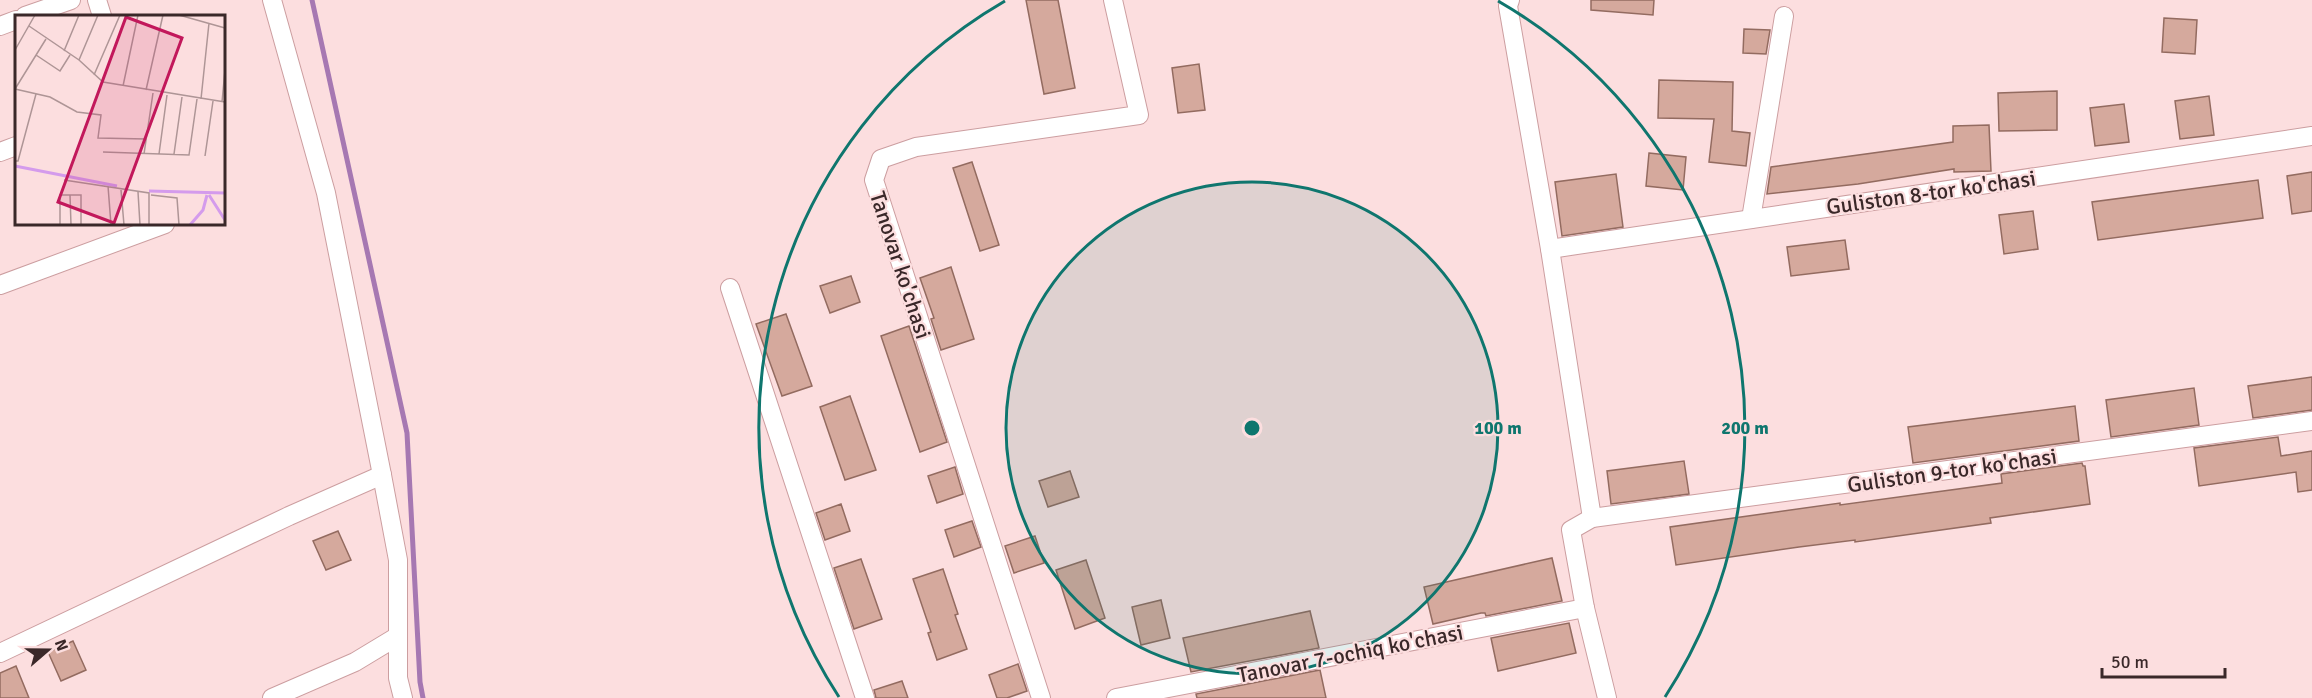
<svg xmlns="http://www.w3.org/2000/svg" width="2312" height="698" viewBox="0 0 2312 698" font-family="Signika,sans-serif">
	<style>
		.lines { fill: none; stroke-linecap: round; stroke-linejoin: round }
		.stream { stroke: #a678b2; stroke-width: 5 }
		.building { fill: #d5a99d; stroke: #936b60; stroke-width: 1.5 }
		.street-casing { stroke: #cc9ea0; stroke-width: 20 }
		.street { stroke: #fff; stroke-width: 18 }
		.ring { fill: none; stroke: #0f766e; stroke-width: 3 }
		.labels { text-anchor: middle; stroke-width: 4.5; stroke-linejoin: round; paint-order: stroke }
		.street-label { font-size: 22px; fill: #3a2829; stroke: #fcdedf }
		.inset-river { fill: none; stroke: #d49bec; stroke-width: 3 }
		.inset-road { fill: none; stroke: #ae9596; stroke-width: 1.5 }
		.view { fill: #c2185b; fill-opacity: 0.15; stroke: #c2185b; stroke-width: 3 }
		.inset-edge { fill: none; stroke: #3a2829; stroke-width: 3 }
		.centre { fill: #0f766e; stroke: #fcdedf; stroke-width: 3 }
		.ring-label { font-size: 18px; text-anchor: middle; font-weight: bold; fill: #0f766e; stroke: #fcdedf; stroke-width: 4.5; stroke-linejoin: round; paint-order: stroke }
	</style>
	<rect width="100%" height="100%" fill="#fcdedf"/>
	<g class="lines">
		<path class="stream" d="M312 0 407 433 420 682 423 698"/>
	</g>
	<g class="building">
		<path d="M1026 0H1058L1075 88 1044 94Z"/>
		<path d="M1591 0H1654L1653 15 1591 10Z"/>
		<path d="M2164 18 2197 20 2195 54 2162 52Z"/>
		<path d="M1744 29 1770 30 1766 54 1743 53Z"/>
		<path d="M1199 64 1205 110 1178 113 1172 68Z"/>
		<path d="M1659 80 1733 82 1732 131 1750 133 1746 166 1709 162 1714 119 1658 118Z"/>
		<path d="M2057 91V130L1999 131 1998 93Z"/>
		<path d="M2209 96 2214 135 2180 139 2175 101Z"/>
		<path d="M2124 104 2129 142 2095 146 2090 108Z"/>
		<path d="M1989 125 1991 171 1954 172V169L1858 184 1767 194 1771 167 1953 142V126Z"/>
		<path d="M1649 153 1686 157 1683 190 1646 186Z"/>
		<path d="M972 162 999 245 980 251 953 168Z"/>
		<path d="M2312 172V211L2292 214 2287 176Z"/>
		<path d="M1616 174 1623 227 1562 236 1555 182Z"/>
		<path d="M2258 180 2263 218 2098 240 2092 202Z"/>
		<path d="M2033 211 2038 249 2004 254 1999 215Z"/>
		<path d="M1845 240 1849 269 1791 276 1787 247Z"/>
		<path d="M951 267 974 339 941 350 931 319 934 318 920 278Z"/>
		<path d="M851 276 860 302 830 313 820 286Z"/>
		<path d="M786 314 812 386 782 396 756 324Z"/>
		<path d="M909 326 947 442 920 452 881 336Z"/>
		<path d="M2312 377V410L2253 418 2248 386Z"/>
		<path d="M2194 388 2199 425 2111 437 2106 400Z"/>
		<path d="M850 396 876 470 845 480 820 407Z"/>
		<path d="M2075 406 2079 441 1913 463 1908 427Z"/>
		<path d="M2278 437 2281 456 2312 451V490L2298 492 2296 472 2199 486 2194 448Z"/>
		<path d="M1684 461 1689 494 1611 504 1607 471Z"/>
		<path d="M2082 463 2083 466H2085L2090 504 1990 518 1991 523 1855 542V540L1799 547 1676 565 1670 527 1840 503V505L2002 483 2001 474Z"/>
		<path d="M955 467 963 494 937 503 928 476Z"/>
		<path d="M1070 471 1079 497 1048 507 1039 481Z"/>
		<path d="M841 504 850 531 825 540 816 513Z"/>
		<path d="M972 521 981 547 954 557 945 530Z"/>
		<path d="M338 531 351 560 326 570 313 541Z"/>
		<path d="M1035 536 1044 563 1014 573 1005 546Z"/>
		<path d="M1552 558 1562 601 1486 616 1485 613H1481L1433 624 1424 587Z"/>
		<path d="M861 559 882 619 854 629 834 568Z"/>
		<path d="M1086 560 1105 618 1075 629 1056 570Z"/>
		<path d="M943 569 958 614 955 615 967 649 937 660 928 633 931 632 913 579Z"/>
		<path d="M1161 600 1170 638 1141 645 1132 607Z"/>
		<path d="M1310 611 1319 648 1191 672 1183 638Z"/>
		<path d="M1569 623 1576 653 1498 671 1491 638Z"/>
		<path d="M73 641 86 670 61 681 48 652Z"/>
		<path d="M1018 664 1027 691 1007 698H997L989 675Z"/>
		<path d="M16 666 29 698H0V673Z"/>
		<path d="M1320 670 1326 698H1197L1196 694Z"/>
		<path d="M902 681 908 698H876L874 690Z"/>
	</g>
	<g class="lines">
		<g class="street-casing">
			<g id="street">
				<path d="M97 0 102 16"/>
				<path d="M272 0 326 193 382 475 398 560V678L403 698"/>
				<path d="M1510 0 1508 6 1550 249 1592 518"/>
				<path d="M25 16 71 0"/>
				<path d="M0 26 16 20"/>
				<path d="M0 152 16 146"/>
				<path d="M1751 219 1784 16"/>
				<path d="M1550 249 2312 136"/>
				<path d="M0 285 165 224"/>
				<path d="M730 288 865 698"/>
				<path d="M0 653 289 516 382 475"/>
				<path d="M272 698 355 662 398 636"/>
				<path d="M1041 698 874 180 881 159 916 147 1139 115 1113 0"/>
				<path d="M1116 698 1585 608"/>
				<path d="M1607 698 1585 608 1571 530 1592 518 2312 421"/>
			</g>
		</g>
		<use href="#street" class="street"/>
	</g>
	<circle cx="1252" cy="428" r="246" fill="#0f766e" fill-opacity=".12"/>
	<g class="ring">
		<circle cx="1252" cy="428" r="246"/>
		<path d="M839 697A493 493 0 0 1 1005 1M1498 1A493 493 0 0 1 1665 697"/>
	</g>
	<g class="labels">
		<g class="street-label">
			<text transform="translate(1931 192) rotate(-8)" y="8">Guliston 8-tor ko'chasi</text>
			<text transform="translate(901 265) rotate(72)" y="8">Tanovar ko'chasi</text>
			<text transform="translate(1952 470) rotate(-8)" y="8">Guliston 9-tor ko'chasi</text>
			<text transform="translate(1350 653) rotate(-11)" y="8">Tanovar 7-ochiq ko'chasi</text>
		</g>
	</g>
	<g transform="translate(15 15)">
		<rect width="210" height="210" fill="#fcdedf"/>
		<path class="inset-river" d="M0 151 102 171M134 176 210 178M194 180 210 205M175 210 188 195 192 180"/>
		<path class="inset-road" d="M164 0 210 13M14 11 64 45 88 67 210 87M0 35 20 0M49 36 64 0M21 40 45 56 55 40M64 45 83 0M79 60 105 0M108 71 123 0M0 74 35 82 62 97 86 100 83 123 131 124M0 74 31 24M131 75 148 0M186 84 194 8M207 87 210 55M88 137 174 140 182 84M129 139 138 78M144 139 152 80M159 139 167 82M190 141 198 86M0 146H3L21 79M49 165 134 178V210M93 171 96 210M106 175 109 210M123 177 125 210M55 180 56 210M136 180 162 183 164 210M45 210V180H66V210"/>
		<path class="view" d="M111 2 167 23 99 208 43 187Z"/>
		<rect width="210" height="210" class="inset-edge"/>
	</g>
	<circle cx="1252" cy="428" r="9" class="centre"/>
	<g class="ring-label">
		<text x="1498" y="434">100 m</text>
		<text x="1745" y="434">200 m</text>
	</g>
	<g transform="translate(48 650) rotate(70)" stroke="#fcdedf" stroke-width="4.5" paint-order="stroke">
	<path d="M0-4.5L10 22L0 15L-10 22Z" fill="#3a2829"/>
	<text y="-9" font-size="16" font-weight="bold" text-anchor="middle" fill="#3a2829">N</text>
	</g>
	<path d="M2102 668v9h123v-9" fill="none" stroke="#3a2829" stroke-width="3"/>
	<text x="2111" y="668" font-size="18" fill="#3a2829" stroke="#fcdedf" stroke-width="4.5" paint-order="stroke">50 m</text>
</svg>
